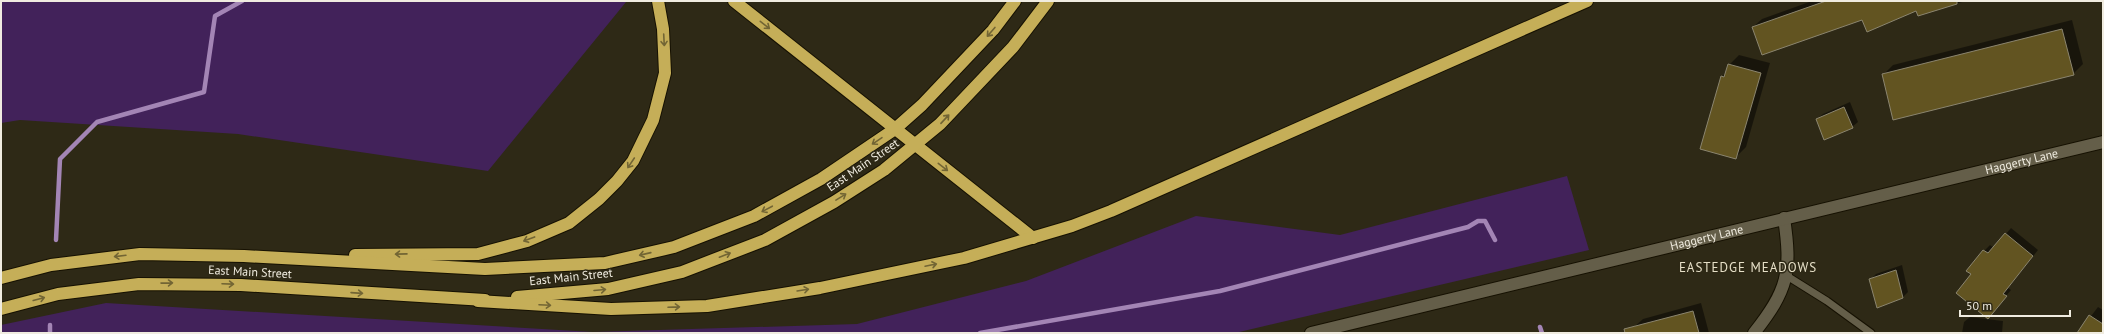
<svg xmlns="http://www.w3.org/2000/svg" width="2104" height="334" viewBox="0 0 2104 334" font-family="'PT Sans',sans-serif">
	<style>
		.green { fill: #42225a }
		.shadow { fill: #0007 }
		.lines { fill: none; stroke-linecap: round; stroke-linejoin: round }
		.stream { stroke: #a385b5; stroke-width: 4.5 }
		.building { fill: #625421; stroke: #8b856f }
		.lane-casing { stroke: #161102; stroke-width: 9 }
		.street-casing { stroke: #161102; stroke-width: 14 }
		.secondary-casing { stroke: #161102; stroke-width: 14 }
		.highway-casing { stroke: #161102; stroke-width: 14 }
		.lane { stroke: #645e49; stroke-width: 7 }
		.street { stroke: #645e49; stroke-width: 12 }
		.secondary { stroke: #645e49; stroke-width: 12 }
		.highway { stroke: #c5ae58; stroke-width: 12 }
		.oneway { stroke: #726534 }
		.labels { text-anchor: middle; stroke-width: 3; stroke-linejoin: round; paint-order: stroke }
		.street-label { font-size: 12px; fill: #f0ece0; stroke: #2e2916 }
		.neighbourhood-label { font-size: 13px; letter-spacing: 1px; fill: #e7e0c8; stroke: #2e2916 }
	</style>
	<rect width="100%" height="100%" fill="#2e2916"/>
	<g class="green">
		<path d="M1 1H624L626 2 488 171 238 134 20 120 1 123Z"/>
		<path d="M1567 176 1589 250 1235 333H1V325L106 303 593 332 857 324 1026 281 1196 216 1340 235Z"/>
	</g>
	<g class="shadow">
		<path d="M1812 1H1966L1918 14 1917 9 1862 19 1753 27 1762 19Z"/>
		<path d="M2072 20 2083 64 2073 74 1883 75 1893 65Z"/>
		<path d="M1739 55 1770 63 1746 147 1736 157 1722 77 1727 71 1729 65Z"/>
		<path d="M1850 102 1858 122 1852 127 1817 119 1823 114Z"/>
		<path d="M2011 228 2038 250 2008 288 2011 290 1988 318 1973 274 1984 251 1990 245 1994 248Z"/>
		<path d="M1902 265 1908 292 1903 297 1870 280 1876 274Z"/>
		<path d="M1701 303 1709 333H1636L1634 327 1643 319Z"/>
		<path d="M2098 307 2103 310V333H2078Z"/>
		<path d="M1970 317 2003 321 2002 333H1962L1964 322Z"/>
	</g>
	<g class="lines">
		<g class="stream">
			<path d="M56 240 60 159 97 122 204 92 215 16 242 1"/>
			<path d="M1540 327 1542 333"/>
			<path d="M50 333V325"/>
			<path d="M980 333 1220 291 1468 227 1478 221H1485L1495 240"/>
		</g>
	</g>
	<g class="building">
		<path d="M1826 1H1957V4L1918 16 1916 11 1867 32 1862 20 1762 55 1752 27Z"/>
		<path d="M2062 29 2074 75 1893 120 1882 74Z"/>
		<path d="M1728 64 1761 73 1736 159 1700 149 1721 76 1724 77Z"/>
		<path d="M1844 107 1853 128 1824 140 1816 119Z"/>
		<path d="M2005 233 2033 256 2003 294 2007 296 1988 319 1956 293 1971 274 1966 271 1983 250 1988 253Z"/>
		<path d="M1896 270 1903 298 1877 308 1869 279Z"/>
		<path d="M1693 311 1699 333H1625L1624 329Z"/>
		<path d="M2089 315 2103 324V333H2077Z"/>
	</g>
	<g class="lines">
		<g class="lane-casing">
			<path id="lane" d="M1787 276 1827 301 1871 333"/>
		</g>
		<g class="street-casing">
			<path id="street" d="M1754 333C1788 290 1792 272 1784 218"/>
		</g>
		<g class="secondary-casing">
			<g id="secondary">
				<path id="s1" d="M1311 333 2103 142"/>
			</g>
		</g>
		<g class="highway-casing">
			<g id="highway">
				<path d="M734 1 1033 238"/>
				<path d="M355 255 478 254 527 241 569 223 599 199 617 181 633 161 653 120 665 73 663 29 658 1"/>
				<path d="M1 278 51 265 140 254 244 256 485 269 605 263 674 247 754 216 821 179 895 129 922 105 993 30 1015 1"/>
				<path d="M517 297 608 289 682 272 765 240 834 202 884 170 940 124 1013 47 1048 1"/>
				<path d="M478 301 611 309 707 306 820 288 964 258 1072 226 1111 211 1587 1"/>
				<path d="M1 309 58 294 139 284 241 285 485 300"/>
			</g>
		</g>
		<use href="#lane" class="lane"/>
		<use href="#street" class="street"/>
		<use href="#secondary" class="secondary"/>
		<use href="#highway" class="highway"/>
	</g>
	<defs><path id="oneway-shaft" d="M-6 0H5M1.5-3L5.5 0L1.5 3" fill="none" stroke-width="1.6" stroke-linecap="round" stroke-linejoin="round"/></defs>
	<g class="oneway">
		<use href="#oneway-shaft" transform="translate(765 25) rotate(38)"/>
		<use href="#oneway-shaft" transform="translate(991 32) rotate(131)"/>
		<use href="#oneway-shaft" transform="translate(664 40) rotate(87)"/>
		<use href="#oneway-shaft" transform="translate(945 119) rotate(-47)"/>
		<use href="#oneway-shaft" transform="translate(877 141) rotate(146)"/>
		<use href="#oneway-shaft" transform="translate(631 163) rotate(124)"/>
		<use href="#oneway-shaft" transform="translate(943 167) rotate(38)"/>
		<use href="#oneway-shaft" transform="translate(841 197) rotate(-32)"/>
		<use href="#oneway-shaft" transform="translate(767 209) rotate(152)"/>
		<use href="#oneway-shaft" transform="translate(529 239) rotate(160)"/>
		<use href="#oneway-shaft" transform="translate(401 254) rotate(179)"/>
		<use href="#oneway-shaft" transform="translate(645 254) rotate(167)"/>
		<use href="#oneway-shaft" transform="translate(725 255) rotate(-21)"/>
		<use href="#oneway-shaft" transform="translate(120 256) rotate(173)"/>
		<use href="#oneway-shaft" transform="translate(931 265) rotate(-12)"/>
		<use href="#oneway-shaft" transform="translate(167 283) rotate(-1)"/>
		<use href="#oneway-shaft" transform="translate(228 284) rotate(2)"/>
		<use href="#oneway-shaft" transform="translate(600 290) rotate(-5)"/>
		<use href="#oneway-shaft" transform="translate(803 290) rotate(-9)"/>
		<use href="#oneway-shaft" transform="translate(357 293) rotate(4)"/>
		<use href="#oneway-shaft" transform="translate(39 299) rotate(-15)"/>
		<use href="#oneway-shaft" transform="translate(545 305) rotate(3)"/>
		<use href="#oneway-shaft" transform="translate(674 307) rotate(-2)"/>
	</g>
	<g class="labels">
		<g class="street-label">
			<text dy="4" stroke="none"><textPath href="#s1" startOffset="731">Haggerty Lane</textPath></text>
			<text transform="translate(863 165) rotate(-34)" y="4">East Main Street</text>
			<text dy="4" stroke="none"><textPath href="#s1" startOffset="407">Haggerty Lane</textPath></text>
			<text transform="translate(250 272) rotate(3)" y="4">East Main Street</text>
			<text transform="translate(571 277) rotate(-6)" y="4">East Main Street</text>
		</g>
		<g class="neighbourhood-label">
			<text x="1748" y="272">EASTEDGE MEADOWS</text>
		</g>
	</g>
	<rect width="2104" height="334" fill="none" stroke="#f0ece0" stroke-width="4"/>
	<path d="M1960 310v6h110v-6" fill="none" stroke="#f0ece0" stroke-width="2"/>
	<text x="1966" y="310" font-size="12" fill="#f0ece0" stroke="#2e2916" stroke-width="3" paint-order="stroke">50 m</text>
</svg>
